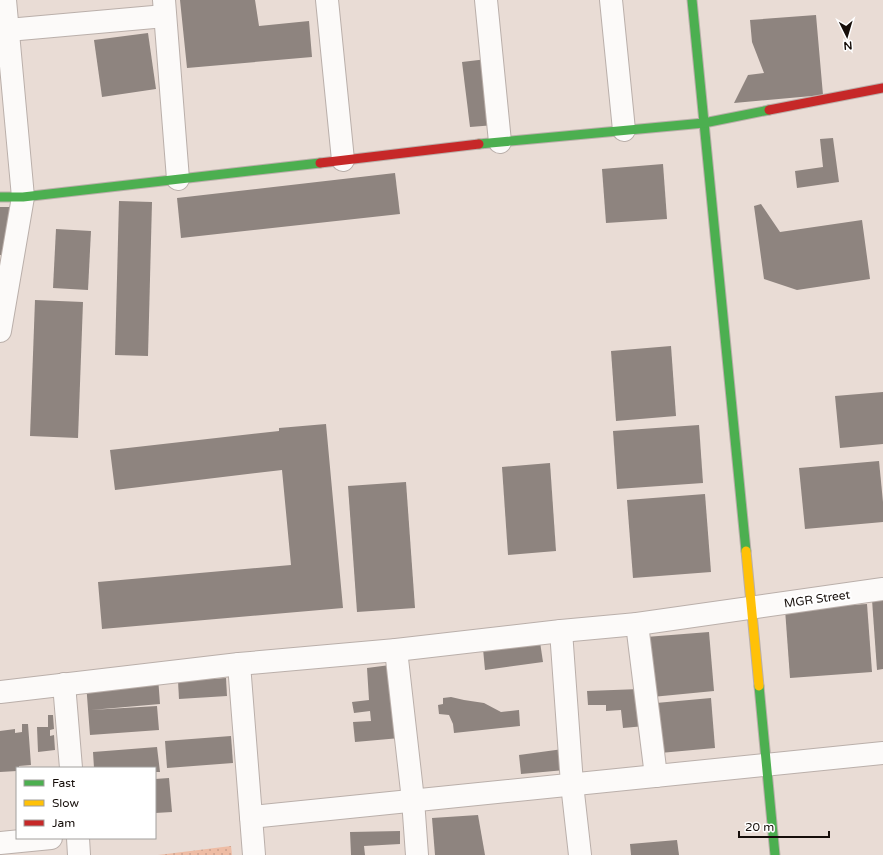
<svg xmlns="http://www.w3.org/2000/svg" width="883" height="855" viewBox="0 0 883 855" font-family="'Varela Round',sans-serif">
	<style>
		.park { fill: url(#park-dots) }
		.building { fill: #8e847f }
		.lines { fill: none; stroke-linecap: round; stroke-linejoin: round }
		.street-casing { stroke: #baafaa; stroke-width: 24 }
		.fast-casing { stroke: #baafaa; stroke-width: 11 }
		.slow-casing { stroke: #baafaa; stroke-width: 11 }
		.jam-casing { stroke: #baafaa; stroke-width: 11 }
		.street { stroke: #fcfaf9; stroke-width: 22 }
		.fast { stroke: #4caf50; stroke-width: 9 }
		.slow { stroke: #ffc107; stroke-width: 9 }
		.jam { stroke: #c62828; stroke-width: 9 }
		.labels { text-anchor: middle; stroke-width: 4; stroke-linejoin: round; paint-order: stroke }
		.street-label { font-size: 12px; fill: #160e0a; stroke: #fff }
	</style>
	<defs>
		<pattern id="park-dots" width="8" height="8" patternUnits="userSpaceOnUse"><rect width="8" height="8" fill="#eebca4"/><path d="M2 2h.1M6 6h.1" fill="none" stroke="#cba08c" stroke-width="1.8" stroke-linecap="round"/></pattern>
	</defs>
	<rect width="100%" height="100%" fill="#e9dcd5"/>
	<path class="park" d="M231 846 232 855H158Z"/>
	<g class="building">
		<path d="M180 0H255L259 26 309 21 312 57 187 68Z"/>
		<path d="M816 15 823 95 734 103 748 75 764 73 752 42 750 20Z"/>
		<path d="M148 33 156 89 102 97 94 40Z"/>
		<path d="M487 59 495 125 470 127 462 62Z"/>
		<path d="M833 138 839 182 797 188 795 171 823 167 820 139Z"/>
		<path d="M663 164 667 219 606 223 602 169Z"/>
		<path d="M395 173 400 214 181 238 177 198Z"/>
		<path d="M119 201 152 202 148 356 115 355Z"/>
		<path d="M761 204 780 232 862 220 870 279 797 290 764 279 754 206Z"/>
		<path d="M0 207H11L8 256 0 255Z"/>
		<path d="M56 229 91 231 88 290 53 288Z"/>
		<path d="M35 300 83 302 78 438 30 436Z"/>
		<path d="M671 346 676 416 616 421 611 351Z"/>
		<path d="M883 392V444L840 448 835 396Z"/>
		<path d="M326 424 343 608 102 629 98 582 291 565 282 470 115 490 110 450 279 431V428Z"/>
		<path d="M699 425 703 483 617 489 613 431Z"/>
		<path d="M879 461 883 502V522L805 529 799 468Z"/>
		<path d="M550 463 556 551 508 555 502 467Z"/>
		<path d="M406 482 415 608 357 612 348 486Z"/>
		<path d="M705 494 711 572 633 578 627 500Z"/>
		<path d="M883 599V669L877 670 872 600Z"/>
		<path d="M867 604 872 672 790 678 785 609Z"/>
		<path d="M709 632 714 691 652 697 646 637Z"/>
		<path d="M540 642 543 662 485 670 483 649Z"/>
		<path d="M390 665 400 738 355 742 353 722 371 721 370 711 354 713 352 702 369 700 367 668Z"/>
		<path d="M158 677 160 704 91 710 157 706 159 730 90 735 86 683Z"/>
		<path d="M226 678 227 696 179 699 178 681Z"/>
		<path d="M640 689 645 726 623 728 621 710 606 711V705H588L587 691Z"/>
		<path d="M451 697 464 700 484 703 501 712 519 710 520 726 454 733 453 724 449 715 439 714 438 705 443 704V698Z"/>
		<path d="M711 698 715 748 660 753 656 703Z"/>
		<path d="M48 715H53L54 729 50 730V736L54 735 55 750 38 752 37 727H48Z"/>
		<path d="M22 724H28L31 765 19 766V768H17V771L0 772V731L15 729V733L22 732Z"/>
		<path d="M231 736 233 763 167 768 165 741Z"/>
		<path d="M157 747 160 772H155V768H94L93 752Z"/>
		<path d="M563 749 565 770 521 774 519 755Z"/>
		<path d="M169 778 172 812 155 813V779Z"/>
		<path d="M478 815 485 855H435L432 818Z"/>
		<path d="M400 831V844L364 846 365 855H351L350 832Z"/>
		<path d="M677 840 679 855H631L630 844Z"/>
	</g>
	<g class="lines">
		<g class="street-casing">
			<g id="street">
				<path d="M164 0 178 179"/>
				<path d="M327 0 343 160"/>
				<path d="M486 0 500 142"/>
				<path d="M611 0 624 130"/>
				<path d="M8 30 165 16"/>
				<path d="M0 331 23 197 5 0"/>
				<path d="M637 624 656 776"/>
				<path d="M561 631 572 784 580 855"/>
				<path d="M396 650 413 800 417 855"/>
				<path d="M239 664 254 855"/>
				<path d="M64 684 71 768"/>
				<path d="M0 692 239 664 396 650 561 631 637 624 883 589"/>
				<path d="M251 817 883 753"/>
				<path d="M78 838 79 855"/>
				<path d="M0 843 51 838"/>
			</g>
		</g>
		<g class="fast-casing">
			<g id="fast">
				<path d="M692 0 746 551"/>
				<path d="M479 144 704 123 769 110"/>
				<path d="M0 197H23L320 163"/>
				<path d="M759 686 775 855"/>
			</g>
		</g>
		<g class="slow-casing">
			<path id="slow" d="M746 551 759 686"/>
		</g>
		<g class="jam-casing">
			<g id="jam">
				<path d="M769 110 883 88"/>
				<path d="M320 163 479 144"/>
			</g>
		</g>
		<use href="#street" class="street"/>
		<use href="#fast" class="fast"/>
		<use href="#slow" class="slow"/>
		<use href="#jam" class="jam"/>
	</g>
	<g class="labels">
		<g class="street-label">
			<text transform="translate(817 599) rotate(-8)" y="4">MGR Street</text>
		</g>
	</g>
	<rect x="16" y="767" width="140" height="72" fill="#ffffff" stroke="#a29f9d"/>
	<rect x="24" y="780" width="20" height="6" fill="#4caf50" stroke="#a29f9d"/>
	<text x="52" y="787" font-size="12" fill="#160e0a">Fast</text>
	<rect x="24" y="800" width="20" height="6" fill="#ffc107" stroke="#a29f9d"/>
	<text x="52" y="807" font-size="12" fill="#160e0a">Slow</text>
	<rect x="24" y="820" width="20" height="6" fill="#c62828" stroke="#a29f9d"/>
	<text x="52" y="827" font-size="12" fill="#160e0a">Jam</text>
	<g transform="translate(847 36) rotate(175)" stroke="#ffffff" stroke-width="3" paint-order="stroke">
	<path d="M0-3L7 15L0 10L-7 15Z" fill="#160e0a"/>
	<text y="-6" font-size="11" font-weight="bold" text-anchor="middle" fill="#160e0a">N</text>
	</g>
	<path d="M739 831v6h90v-6" fill="none" stroke="#160e0a" stroke-width="2"/>
	<text x="745" y="831" font-size="12" fill="#160e0a" stroke="#ffffff" stroke-width="3" paint-order="stroke">20 m</text>
</svg>
